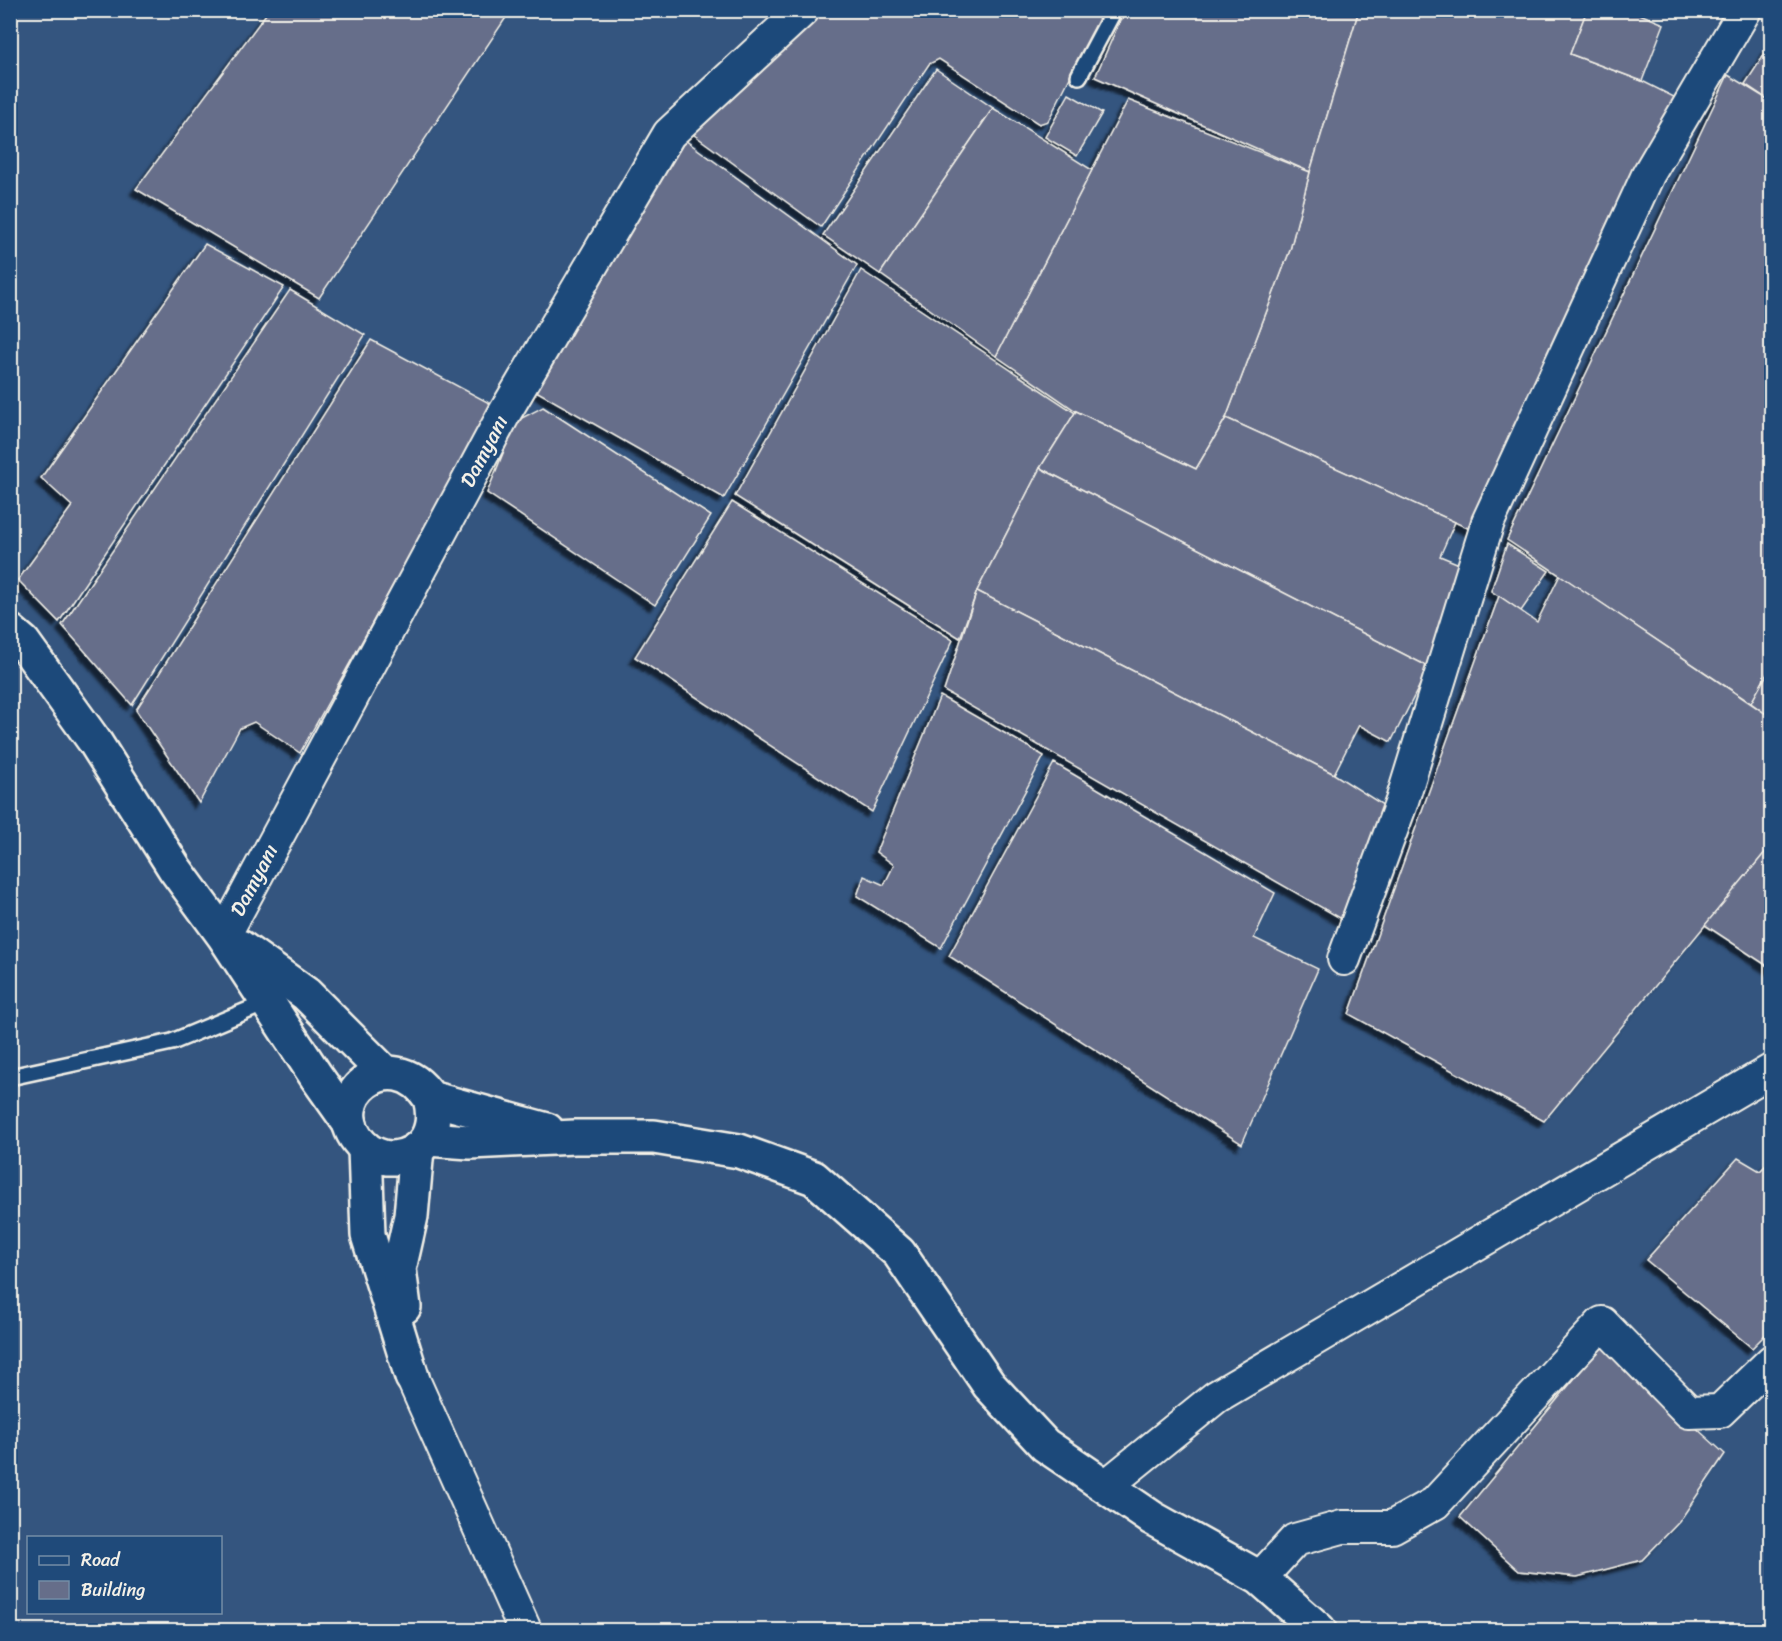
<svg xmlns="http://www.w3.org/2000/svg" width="1782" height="1641" viewBox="0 0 1782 1641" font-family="Sriracha,sans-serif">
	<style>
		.building { fill: #666e8a; stroke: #f4f1e8; stroke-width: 1.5; filter: url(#shadow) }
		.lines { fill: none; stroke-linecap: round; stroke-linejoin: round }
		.service-casing { stroke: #f4f1e8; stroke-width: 20 }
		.minor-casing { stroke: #f4f1e8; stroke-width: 36 }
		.tertiary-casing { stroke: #f4f1e8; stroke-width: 38 }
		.service { stroke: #1f4a7a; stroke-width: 15 }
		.minor { stroke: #1f4a7a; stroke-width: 32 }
		.tertiary { stroke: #1f4a7a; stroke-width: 33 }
		.labels { text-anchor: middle; stroke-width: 6; stroke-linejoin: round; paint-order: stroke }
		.street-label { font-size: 21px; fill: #f4f1e8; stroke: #1f4a7a }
	</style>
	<defs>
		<filter id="shadow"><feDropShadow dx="-5.5" dy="5.5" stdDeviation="1.5" flood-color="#0009"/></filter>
	</defs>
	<rect width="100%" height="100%" fill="#34557f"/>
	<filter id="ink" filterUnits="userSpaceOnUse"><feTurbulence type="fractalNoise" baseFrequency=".0167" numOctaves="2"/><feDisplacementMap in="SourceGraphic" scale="12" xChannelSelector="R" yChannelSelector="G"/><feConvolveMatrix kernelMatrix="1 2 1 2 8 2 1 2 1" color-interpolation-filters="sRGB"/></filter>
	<g filter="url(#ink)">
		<g class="building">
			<path d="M269 10H511L319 298 136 189Z"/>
			<path d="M813 10H1104L1048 121 1039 124 939 59 929 64 821 227 686 129Z"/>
			<path d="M1125 10H1359L1310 172 1095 77Z"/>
			<path d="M1359 10H1587L1570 54 1642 81 1676 98 1472 530 1226 418 1290 250 1310 172Z"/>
			<path d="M1587 10H1630L1664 24 1642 81 1570 54Z"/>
			<path d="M1770 46 1772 47V102L1745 84Z"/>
			<path d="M936 69 993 108 880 274 823 235Z"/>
			<path d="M1728 75 1772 102V665L1751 703 1507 540Z"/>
			<path d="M1069 94 1102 113 1077 156 1045 137Z"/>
			<path d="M1128 100 1310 172 1290 250 1226 418 1196 469 1076 411 996 356Z"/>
			<path d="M993 108 1092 170 996 356 880 274Z"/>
			<path d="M678 135 857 265 724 498 522 383Z"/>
			<path d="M205 244 284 287 59 622 18 580 72 506 41 478Z"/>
			<path d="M861 270 1075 413 1040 468 977 591 960 638 735 496Z"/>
			<path d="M290 290 365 335 132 705 62 625Z"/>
			<path d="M371 340 493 405 300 753 254 722 240 728 199 803 136 710Z"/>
			<path d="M543 407 711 516 655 605 487 493 516 421Z"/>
			<path d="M1076 411 1196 469 1226 418 1455 522 1440 556 1464 566 1429 667 1040 468Z"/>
			<path d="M1040 468 1429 667 1391 742 1359 725 1334 774 977 591Z"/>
			<path d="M732 502 953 640 872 812 635 657Z"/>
			<path d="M1507 544 1549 571 1521 611 1491 591Z"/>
			<path d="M1560 575 1772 718V844L1544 1121 1349 1014 1499 596 1537 622Z"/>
			<path d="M977 591 1334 774 1383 805 1347 922 944 691Z"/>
			<path d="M1772 665V718L1751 703Z"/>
			<path d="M940 696 1044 756 941 948 857 896 864 876 884 885 894 865 876 852Z"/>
			<path d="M1054 763 1275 893 1254 938 1318 969 1242 1144 949 956Z"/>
			<path d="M1772 844V969L1705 925Z"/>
			<path d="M1738 1158 1760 1171 1772 1159V1328L1752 1348 1646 1260Z"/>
			<path d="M1603 1344 1725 1454 1679 1522 1642 1560 1577 1577 1519 1571 1460 1517Z"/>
		</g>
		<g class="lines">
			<g class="service-casing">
				<g id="service">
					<path d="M1079 76 1114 10"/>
					<path d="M10 1077 172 1042 268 1002"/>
				</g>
			</g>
			<g class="minor-casing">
				<g id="minor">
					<path d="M224 936 504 414 669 134 803 10"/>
					<path d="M1344 959 1402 801 1488 522 1648 175 1745 10"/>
					<path d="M412 1377 525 1630"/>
					<path d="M1106 1486 1216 1397 1772 1070"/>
					<path d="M1260 1578 1295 1540 1342 1527H1392L1435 1503 1602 1323 1689 1412 1720 1411 1772 1361"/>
				</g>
			</g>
			<g class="tertiary-casing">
				<g id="tertiary">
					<path d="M10 631 23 642 95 742 175 869 224 936 316 1076 350 1124"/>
					<path d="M240 947 306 994 385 1073"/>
					<path d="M430 1098C438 1127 427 1154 394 1158 382 1159 369 1153 361 1144 320 1099 391 1039 430 1098L547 1130"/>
					<path d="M427 1139 470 1142 575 1137H654L739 1151 814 1178 899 1253 989 1385 1045 1445 1152 1518 1260 1578 1319 1630"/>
					<path d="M365 1148 368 1235 412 1377"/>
					<path d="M404 1307 399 1269 411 1216 417 1149"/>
				</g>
			</g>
			<use href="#service" class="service"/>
			<use href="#minor" class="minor"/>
			<use href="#tertiary" class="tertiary"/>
		</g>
	</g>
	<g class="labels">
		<g class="street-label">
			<text transform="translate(484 451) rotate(-62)" y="7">Damyanı</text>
			<text transform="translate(254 880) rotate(-62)" y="7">Damyanı</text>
		</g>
	</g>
	<rect width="1782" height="1641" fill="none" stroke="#1f4a7a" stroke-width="36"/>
	<rect x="18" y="18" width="1746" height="1605" fill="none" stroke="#f4f1e8" stroke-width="2" filter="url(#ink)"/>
	<rect x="27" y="1536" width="195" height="78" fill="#1f4a7a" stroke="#748da6" stroke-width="1.5"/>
	<rect x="39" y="1556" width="30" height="9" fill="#1f4a7a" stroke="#748da6" stroke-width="1.5"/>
	<text x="81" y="1566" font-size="18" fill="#f4f1e8">Road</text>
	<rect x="39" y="1581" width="30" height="18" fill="#666e8a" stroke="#748da6" stroke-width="1.5"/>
	<text x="81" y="1596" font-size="18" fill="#f4f1e8">Building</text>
</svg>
